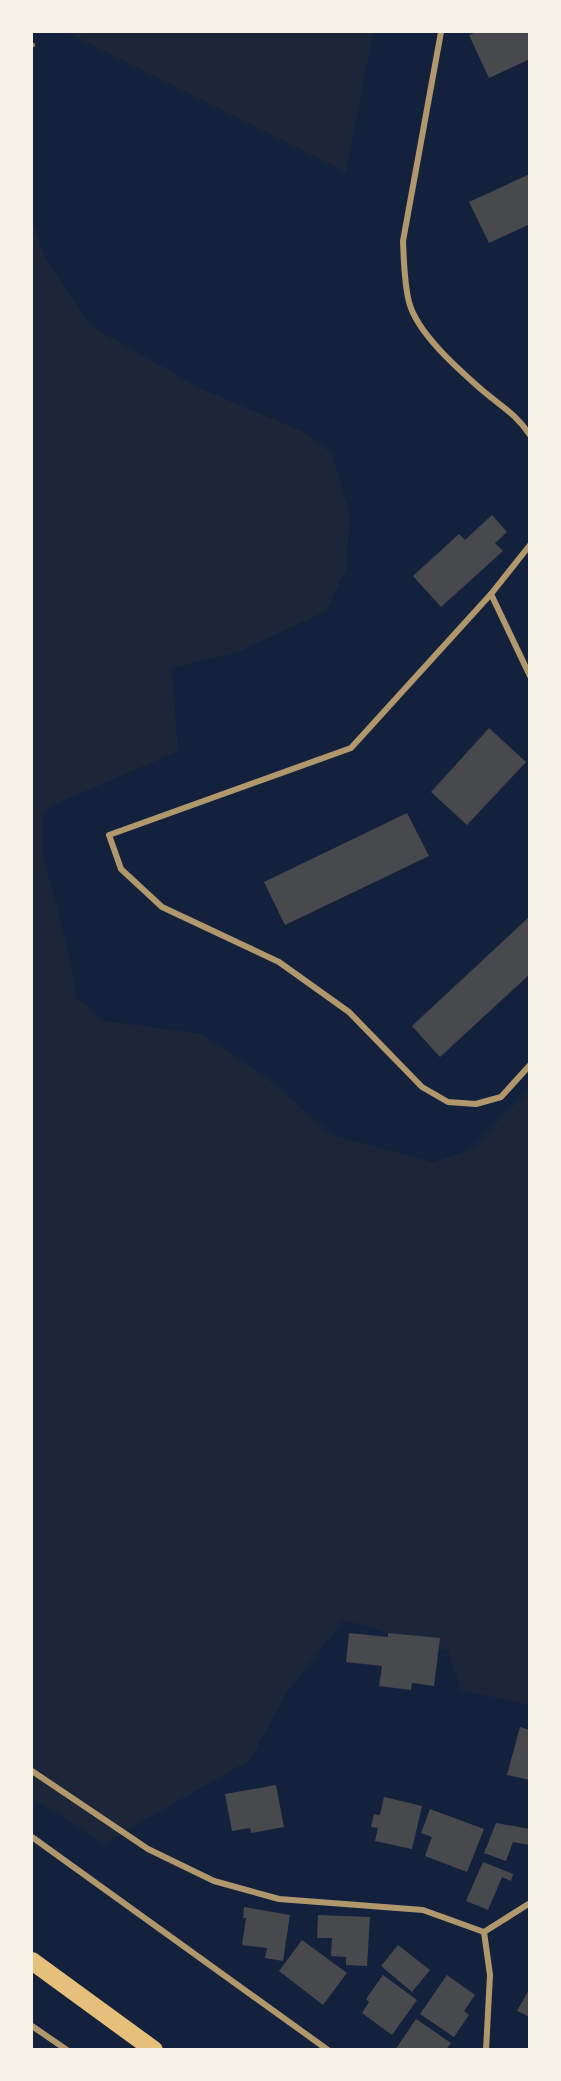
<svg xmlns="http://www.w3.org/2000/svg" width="561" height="2081" viewBox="0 0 561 2081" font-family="'Noto Sans',sans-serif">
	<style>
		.green { fill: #1d2539 }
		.building { fill: #48494c }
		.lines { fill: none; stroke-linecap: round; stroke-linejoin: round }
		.minor { stroke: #b1986c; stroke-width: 6 }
		.motorway { stroke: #e5c07b; stroke-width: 18 }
		.rail { stroke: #918062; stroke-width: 4.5 }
	</style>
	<rect width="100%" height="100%" fill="#14213d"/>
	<g class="green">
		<path d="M66 32H373L346 172Z"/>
		<path d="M32 223 45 257 90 326 202 389 301 431 332 453 350 515 346 569 326 611 238 652 172 668 178 751 65 800 43 813V854L69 955 76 998 106 1021 202 1034 273 1083 332 1135 433 1162 471 1150 506 1112 530 1090 529 1705 461 1690 448 1651 344 1620 287 1692 250 1760 104 1843 32 1798Z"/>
	</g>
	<g class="building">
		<path d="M477 32H530V59L489 78 469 35Z"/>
		<path d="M530 174V224L489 243 469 202Z"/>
		<path d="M492 515 507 532 495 543 503 551 441 607 413 576 459 534 465 540Z"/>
		<path d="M489 728 526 762 467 825 431 792Z"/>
		<path d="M407 813 429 856 285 925 264 882Z"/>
		<path d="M528 918 530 974 440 1057 412 1026Z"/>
		<path d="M349 1633 388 1637V1633L440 1638 434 1686 412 1683 411 1690 379 1686 382 1666 346 1662Z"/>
		<path d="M520 1727 530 1730V1780L507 1775Z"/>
		<path d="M276 1785 284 1827 251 1833 250 1828 232 1831 225 1794Z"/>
		<path d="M384 1797 422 1806 412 1849 375 1841 378 1828 371 1827 374 1814 380 1815Z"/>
		<path d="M430 1809 484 1829 467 1872 425 1856 432 1837 421 1833Z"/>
		<path d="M496 1823 530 1829V1845L513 1842 506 1861 484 1853Z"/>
		<path d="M483 1862 513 1874 511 1881 502 1877 488 1910 466 1901Z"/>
		<path d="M244 1907 290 1915 283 1961 265 1958 267 1948 242 1945 246 1918H243Z"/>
		<path d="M318 1915 370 1917 367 1966 346 1965V1957L331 1956 332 1938H317Z"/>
		<path d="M302 1940 347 1973 323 2005 279 1971Z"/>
		<path d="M398 1945 430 1970 412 1992 381 1966Z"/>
		<path d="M383 1975 417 2000 392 2035 362 2013 369 2002 366 1999Z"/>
		<path d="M447 1975 475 1995 464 2011 469 2015 454 2037 420 2014Z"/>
		<path d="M530 1988V2017L517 2011Z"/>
		<path d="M416 2019 451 2043 446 2050H395Z"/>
	</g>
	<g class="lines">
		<g class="minor">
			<path d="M441 32 403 241C404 261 404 282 409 302 417 333 458 369 482 390 502 407 515 413 530 435"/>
			<path d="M530 545 491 594 351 748 109 835 121 869 162 907 279 962 349 1012 422 1087 448 1102 476 1104 501 1097 530 1065"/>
			<path d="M491 594 530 676"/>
			<path d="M32 1771 148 1849 214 1881 279 1899 423 1910 484 1932"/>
			<path d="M32 1837 328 2050"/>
			<path d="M32 2026 67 2050"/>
			<path d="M486 2050 490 1975 484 1932 530 1903"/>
		</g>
		<path class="motorway" d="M32 1961 154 2050"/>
		<path class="rail" d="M32 45H33"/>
	</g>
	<rect width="561" height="2081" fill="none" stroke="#f6f1e7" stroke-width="66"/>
</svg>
